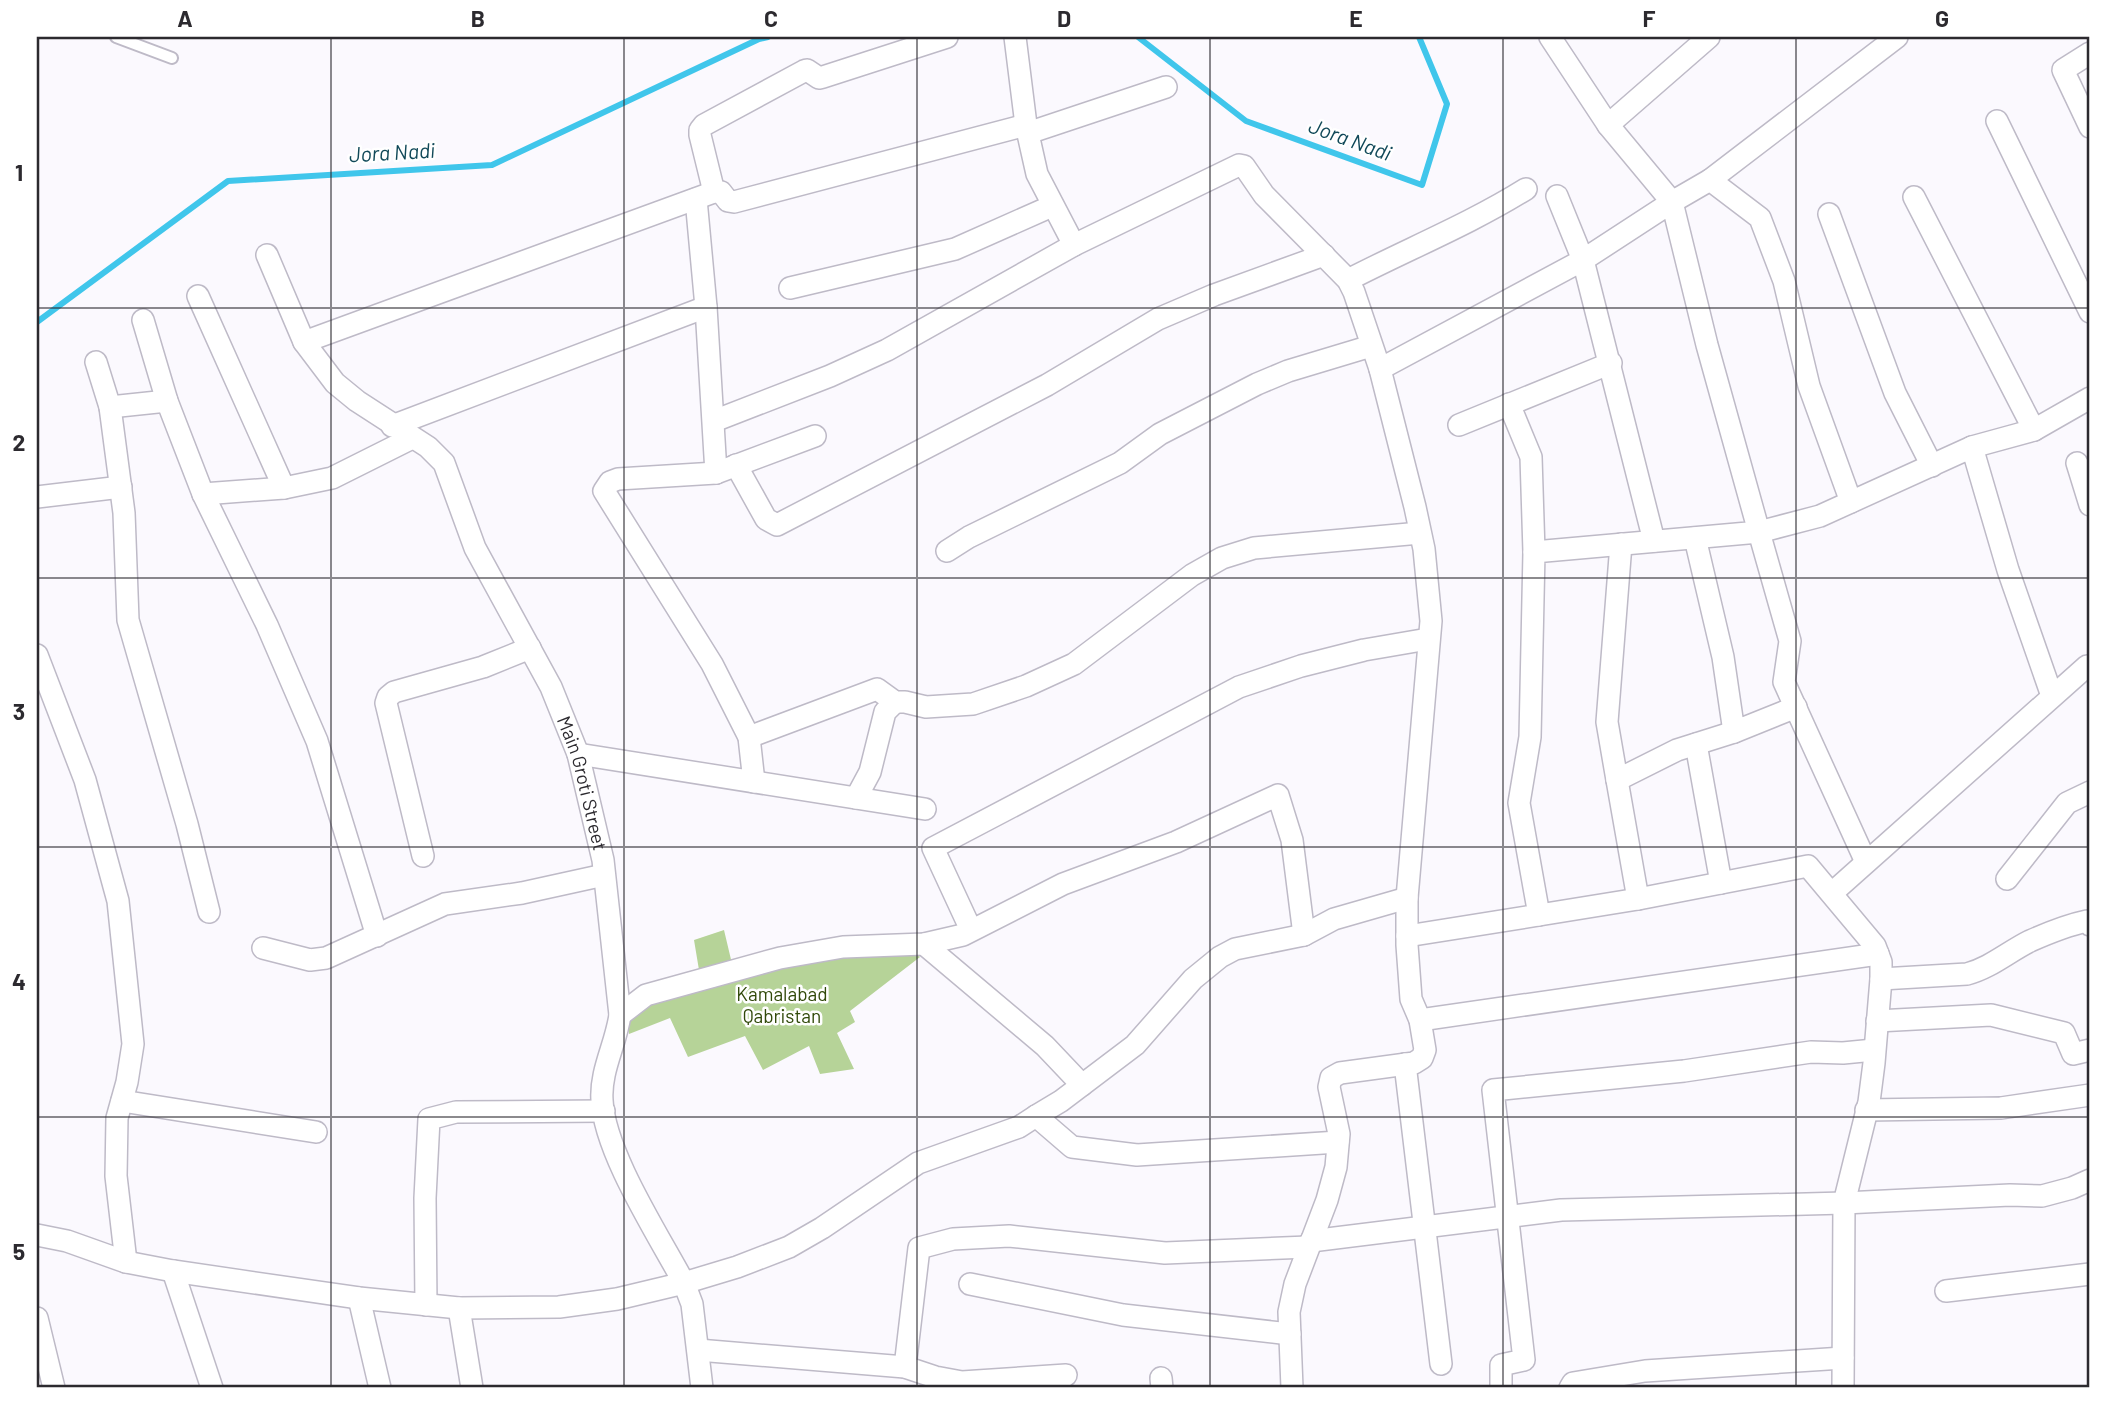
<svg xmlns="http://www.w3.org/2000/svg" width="2127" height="1425" viewBox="0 0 2127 1425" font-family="Barlow,sans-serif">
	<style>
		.green { fill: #b6d398 }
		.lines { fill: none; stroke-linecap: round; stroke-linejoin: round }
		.stream { stroke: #40c6eb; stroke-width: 6 }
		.lane-casing { stroke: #bebac7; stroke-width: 14 }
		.street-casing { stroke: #bebac7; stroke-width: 24 }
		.lane { stroke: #fff; stroke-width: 10 }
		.street { stroke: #fff; stroke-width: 21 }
		.grid { fill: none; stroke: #2c2a2f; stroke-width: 2; stroke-opacity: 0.55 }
		.labels { text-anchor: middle; stroke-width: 5; stroke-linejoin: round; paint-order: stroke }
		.street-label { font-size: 19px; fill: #2c2a2f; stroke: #fff }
		.park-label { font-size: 19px; fill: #304909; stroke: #fff }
		.water-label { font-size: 21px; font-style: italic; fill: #114959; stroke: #fff }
		.neatline { fill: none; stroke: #2c2a2f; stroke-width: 2.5 }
		.grid-label { font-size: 23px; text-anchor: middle; font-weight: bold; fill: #2c2a2f }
	</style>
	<rect width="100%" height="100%" fill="#fbf9fe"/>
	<path class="green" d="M724 930 733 968 909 947 920 957 850 1011 855 1022 837 1033 854 1069 820 1074 809 1046 763 1070 745 1036 688 1057 670 1018 629 1034 628 1009 700 976 694 940Z"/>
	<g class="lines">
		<g class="stream">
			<path d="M1138 37 1246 121 1422 185 1447 104 1419 37"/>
			<path d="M37 322 228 181 492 165 759 39 768 37"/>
		</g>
		<g class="lane-casing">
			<path id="lane" d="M116 37 172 58"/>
		</g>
		<g class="street-casing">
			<g id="street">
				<path d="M1015 37 1026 125 1037 174 1074 245"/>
				<path d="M1550 37 1608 125 1672 202 1710 180 1760 218 1784 281 1809 386 1851 502"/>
				<path d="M2090 53 2063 70 2090 127"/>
				<path d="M1997 121 2090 312"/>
				<path d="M1608 125 1709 37"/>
				<path d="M1028 133 1166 87"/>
				<path d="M1710 180 1897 37"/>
				<path d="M714 192 700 135V130L704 125 804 71 807 70 819 78 823 77 947 37"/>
				<path d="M1557 196 1583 260 1654 541"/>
				<path d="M1914 197 2034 430 1972 447"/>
				<path d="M696 199 706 307 716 473"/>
				<path d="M1829 214 1895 393 1932 466"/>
				<path id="s1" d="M267 255 304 342 335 383 357 401 428 447 444 463 475 548 551 687 578 754 603 860 620 1015C616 1044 600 1071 602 1100 604 1152 659 1236 684 1283L692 1304 702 1388"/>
				<path d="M1348 280C1408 249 1470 224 1526 189"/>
				<path d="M790 288 955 249 1052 206"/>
				<path d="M198 296 284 488"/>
				<path d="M143 320 167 401 203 494 267 625 317 741 377 936"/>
				<path d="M304 342 714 192H721L728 201 734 202 1026 125"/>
				<path d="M96 362 110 407 124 513 128 620 187 824 209 912"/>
				<path d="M1380 369 1583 260 1672 202 1707 345 1759 532 1534 552 1530 737 1519 803 1539 915 1407 936"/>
				<path d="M1509 404 1531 457 1534 552"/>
				<path d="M110 407 167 401"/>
				<path d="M714 421 830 376 887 350 1074 245 1239 165 1244 166 1264 195 1348 280 1354 292 1380 369 1415 507 1424 549 1431 621 1407 898V945L1411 999 1420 1020 1425 1050 1422 1058 1414 1063 1340 1073 1331 1078 1329 1087 1339 1134 1336 1167 1327 1200 1295 1284 1289 1312 1292 1388"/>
				<path d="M1459 425 1611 363"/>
				<path d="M392 426 706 307"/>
				<path d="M2034 430 2090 398"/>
				<path d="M2077 463 2090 505"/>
				<path d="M736 465 766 519 777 525 1047 385 1158 319 1214 295 1324 255"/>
				<path d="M203 494 284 488 332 478 412 438"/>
				<path d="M37 497 121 487"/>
				<path d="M1695 538 1723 657 1734 732 1796 707"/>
				<path d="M947 551 969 537 1120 463 1160 434 1257 384 1288 371 1371 346"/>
				<path d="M37 655 85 780 118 901 133 1044 127 1082 117 1118 116 1176 126 1262"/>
				<path d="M749 737 877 689 895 702H905L926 707 973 704 1026 686 1074 664 1192 575 1222 558 1254 548 1420 533"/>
				<path d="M1696 744 1721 883"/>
				<path d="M578 754 925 809"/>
				<path d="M1617 780 1607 722 1621 544"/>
				<path d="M754 782 749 737 712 664 604 491 610 482 618 479 716 473 815 436"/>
				<path d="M856 798 870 772 885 712 895 702"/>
				<path d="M423 856 386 703 388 697 394 692 483 667 530 648"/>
				<path d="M1866 862 1784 682 1790 641 1759 532 1820 516 1972 447 2008 570 2052 696"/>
				<path d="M2007 879 2067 803 2090 792"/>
				<path d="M1832 893 2087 666"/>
				<path d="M1638 899 1808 866 1875 946 1881 962V979L1874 1063 1869 1102 1844 1203 1843 1388"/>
				<path d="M1539 915 1638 899 1617 780 1677 750 1734 732"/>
				<path d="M971 930 933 848 1239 687 1301 666 1364 650 1428 639"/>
				<path d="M924 944 1045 1046 1082 1085"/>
				<path d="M263 948 310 960 326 958 445 904 522 893 604 875"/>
				<path d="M1881 979 1967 974C1990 968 2008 952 2030 941 2048 933 2068 925 2087 921L2090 925"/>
				<path d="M620 1015 646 995 780 958 843 947 924 944 963 935 1063 884 1176 842 1278 795 1292 840 1304 935"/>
				<path d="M1420 1020 1878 954"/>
				<path d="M1877 1021 1991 1015 2064 1033 2073 1054 2090 1050"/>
				<path d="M1405 1064 1441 1364"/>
				<path d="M122 1101 316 1132"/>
				<path d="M1866 1110 2001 1108 2090 1095"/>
				<path d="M1036 1116 1072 1147 1137 1155 1338 1142"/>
				<path d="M37 1235 67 1241 126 1262 173 1271 359 1298 459 1308 559 1307 617 1299 684 1283 737 1267 789 1247 822 1228 918 1163 1019 1127 1036 1116 1061 1101 1135 1045 1193 979 1220 957 1235 949 1304 935 1334 919 1407 898"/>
				<path d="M1311 1241 1561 1210 1844 1203 2010 1195 2042 1196 2072 1188 2090 1180"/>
				<path d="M173 1271 212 1388"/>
				<path d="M970 1284 1123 1315 1290 1334"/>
				<path d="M1946 1291 2090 1274"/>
				<path d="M359 1298 380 1388"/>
				<path d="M426 1305 425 1198 429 1119 456 1112 604 1111"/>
				<path d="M459 1308 472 1388"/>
				<path d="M37 1318 54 1388"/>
				<path d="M698 1350 905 1367 935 1377 962 1382 1066 1375"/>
				<path d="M905 1367 919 1248 953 1239 1009 1236 1165 1253 1308 1247"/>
				<path d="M1161 1378 1162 1388"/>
				<path d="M1501 1388V1365L1524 1360 1493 1090 1684 1071 1811 1052 1843 1053 1874 1050"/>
				<path d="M1570 1388 1573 1383 1645 1371 1843 1358"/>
			</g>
		</g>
		<use href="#lane" class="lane"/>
		<use href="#street" class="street"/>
	</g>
	<path class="grid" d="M331 37V1388M624 37V1388M917 37V1388M1210 37V1388M1503 37V1388M1796 37V1388M37 308H2090M37 578H2090M37 847H2090M37 1117H2090"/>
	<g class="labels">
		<g class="street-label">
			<text dy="7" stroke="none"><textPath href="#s1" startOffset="632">Main Groti Street</textPath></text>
		</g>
		<g class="park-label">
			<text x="782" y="1001">Kamalabad<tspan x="782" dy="22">Qabristan</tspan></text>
		</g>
		<g class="water-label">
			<text transform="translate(1350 140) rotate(20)" y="7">Jora Nadi</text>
			<text transform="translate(392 153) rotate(-3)" y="7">Jora Nadi</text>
		</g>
	</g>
	<rect width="2127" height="1425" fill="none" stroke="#ffffff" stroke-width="77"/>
	<rect x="38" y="38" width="2050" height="1348" class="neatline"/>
	<g class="grid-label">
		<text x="185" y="27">A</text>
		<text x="478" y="27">B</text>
		<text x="771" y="27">C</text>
		<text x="1064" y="27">D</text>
		<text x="1356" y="27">E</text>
		<text x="1649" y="27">F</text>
		<text x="1942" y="27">G</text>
		<text x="19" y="181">1</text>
		<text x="19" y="451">2</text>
		<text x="19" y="720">3</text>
		<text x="19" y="990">4</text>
		<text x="19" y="1260">5</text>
	</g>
</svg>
